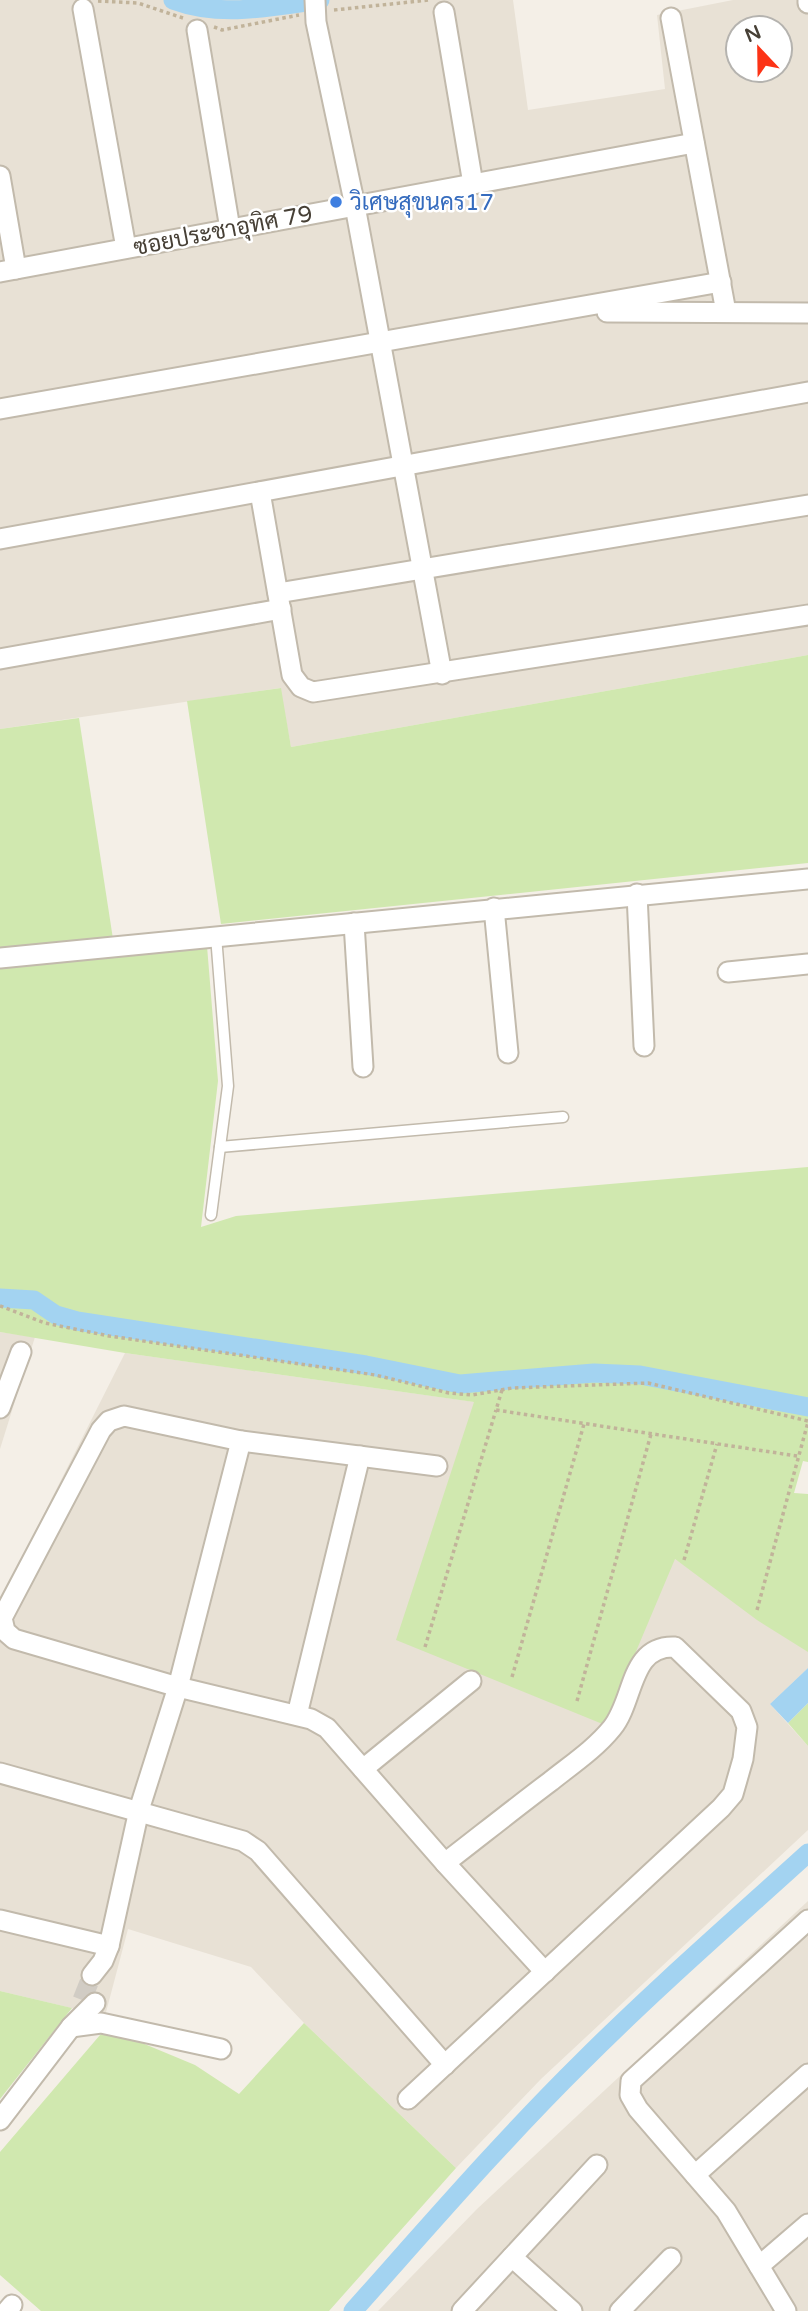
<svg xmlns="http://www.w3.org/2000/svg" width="808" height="2311" viewBox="0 0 808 2311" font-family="'Varela Round',Sarabun,sans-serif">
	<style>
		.residential { fill: #e8e1d5; fill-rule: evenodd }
		.green { fill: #d0e8af }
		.water { fill: #a3d3f1 }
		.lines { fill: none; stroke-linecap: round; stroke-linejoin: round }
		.canal { stroke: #a3d3f1; stroke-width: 19 }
		.street-tunnel { stroke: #d1ccc4; stroke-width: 19; stroke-dasharray: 19 10; stroke-linecap: butt }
		.lane-casing { stroke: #c2baac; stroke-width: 13 }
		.street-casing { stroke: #c2baac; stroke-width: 23 }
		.path { stroke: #c1b39a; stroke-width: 3.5; stroke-dasharray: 3.5 3.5; stroke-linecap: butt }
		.lane { stroke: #fff; stroke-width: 10 }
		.street { stroke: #fff; stroke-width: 19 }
		.shop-dot { fill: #3f7fe0; stroke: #fff; stroke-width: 2.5 }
		.labels { text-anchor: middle; stroke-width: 5; stroke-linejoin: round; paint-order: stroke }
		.shop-label { font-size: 23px; fill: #366cbe; stroke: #fff; text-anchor: start }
		.street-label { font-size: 23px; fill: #474036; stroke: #fff }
	</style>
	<rect width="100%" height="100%" fill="#f4efe7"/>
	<g class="residential">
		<path d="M0 0H513L528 110 665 89 657 15 733 0H808V655L291 747 280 688 0 729ZM738 28H780V70H738Z"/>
		<path d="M0 1332 35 1337 0 1449Z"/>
		<path d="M125 1353 475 1402 675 1559 808 1651V1668L770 1704 808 1746V1830L541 2079 456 2168 304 2023 251 1967 128 1929 105 2016 0 1991V1601Z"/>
		<path d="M808 1901V2311H378L477 2209Z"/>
	</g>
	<g class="green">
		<path d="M808 655V863L221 924 187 701 281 688 291 747Z"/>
		<path d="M79 718 113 939 0 949V729Z"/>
		<path d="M207 946 218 1081 201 1227 236 1216 808 1167V1462L803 1461 794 1493 808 1494V1652L757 1620 675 1559 605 1725 396 1640 474 1402 125 1353 0 1332V967Z"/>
		<path d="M808 1703V1746L788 1723Z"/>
		<path d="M0 1991 72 2008 0 2099Z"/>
		<path d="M304 2023 456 2168 329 2311H41L0 2275V2152L106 2028 195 2065 239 2094Z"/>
	</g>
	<path class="water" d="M808 1668V1703L788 1723 770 1704Z"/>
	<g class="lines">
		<g class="canal">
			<path d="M173 0C221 18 271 7 320 0"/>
			<path d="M0 1298 34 1300 56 1315 77 1321 366 1365 460 1384 594 1373 640 1375 808 1407"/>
			<path d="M353 2311C428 2227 502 2141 582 2062 655 1989 732 1922 808 1853"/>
		</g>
		<path class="street-tunnel" d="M82 2000 92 1975"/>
		<g class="lane-casing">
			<g id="lane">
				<path d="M220 1147 563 1117"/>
				<path d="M211 1215 228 1086 216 936"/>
			</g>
		</g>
		<g class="street-casing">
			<g id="street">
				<path d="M315 0 316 22 355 206 442 674"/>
				<path d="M808 0V3"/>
				<path d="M83 9 126 248"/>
				<path d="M444 12 473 184"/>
				<path d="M671 18 726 312"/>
				<path d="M197 30 230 229"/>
				<path d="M0 176 16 269"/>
				<path d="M0 272 694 143"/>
				<path d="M607 312 808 313"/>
				<path d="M0 409 721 282"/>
				<path d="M260 492 292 675 301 687 313 692 808 615"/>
				<path d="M0 539 808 392"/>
				<path d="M278 593 808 505"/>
				<path d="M0 659 281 609"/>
				<path d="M637 894 644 1046"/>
				<path d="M494 908 508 1053"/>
				<path d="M354 923 363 1067"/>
				<path d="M0 958 808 879"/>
				<path d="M728 972 808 964"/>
				<path d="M0 1408 21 1352"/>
				<path d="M437 1466 241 1441 124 1416 109 1421 101 1430 2 1618 5 1631 14 1639 178 1687 311 1719 327 1728 445 1863 545 1972"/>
				<path d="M297 1715 360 1456"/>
				<path d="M363 1769 471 1681"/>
				<path d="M0 1773 243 1841 258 1851 445 2065"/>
				<path d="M0 1920 109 1946"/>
				<path d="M92 1975 103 1961 109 1946 139 1810 178 1687 241 1441"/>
				<path d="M71 2027 101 2023 221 2049"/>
				<path d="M408 2099 721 1808 733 1794 743 1759 747 1727 741 1711 675 1647C629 1645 635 1700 612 1728 595 1749 571 1765 551 1781 515 1808 480 1836 445 1863"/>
				<path d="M0 2120 71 2027 95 2003"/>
				<path d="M695 2175 808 2074"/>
				<path d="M512 2257 572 2311"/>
				<path d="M759 2266 808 2224"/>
				<path d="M7 2311 12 2305"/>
				<path d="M462 2311 597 2165"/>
				<path d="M620 2311 671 2258"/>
				<path d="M786 2311 726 2211 638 2109 630 2095 631 2081 808 1920"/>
			</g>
		</g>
		<g class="path">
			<path d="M98 1 138 3 183 18"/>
			<path d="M334 10 429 0"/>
			<path d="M214 27 222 30 299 15"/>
			<path d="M0 1306 45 1323 109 1336 375 1375 449 1393 472 1395 512 1388 648 1383 808 1421"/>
			<path d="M502 1390 496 1410 797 1456"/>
			<path d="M684 1560 717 1444"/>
			<path d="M757 1610 808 1422"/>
			<path d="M425 1647 496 1410"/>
			<path d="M512 1677 584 1424"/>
			<path d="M577 1701 651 1434"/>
		</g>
		<use href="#lane" class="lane"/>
		<use href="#street" class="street"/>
	</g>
	<circle class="shop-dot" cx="336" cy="202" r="7"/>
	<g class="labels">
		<g class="shop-label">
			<text x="350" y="210">วิเศษสุขนคร17</text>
		</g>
		<g class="street-label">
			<text transform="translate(223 230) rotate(-11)" y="8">ซอยประชาอุทิศ 79</text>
		</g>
	</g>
	<g transform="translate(759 49) rotate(338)"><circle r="33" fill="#ffffff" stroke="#b5b3af" stroke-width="2"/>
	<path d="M0-5L12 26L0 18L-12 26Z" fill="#fc3316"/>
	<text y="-10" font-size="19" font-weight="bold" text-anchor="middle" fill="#474036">N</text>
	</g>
</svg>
